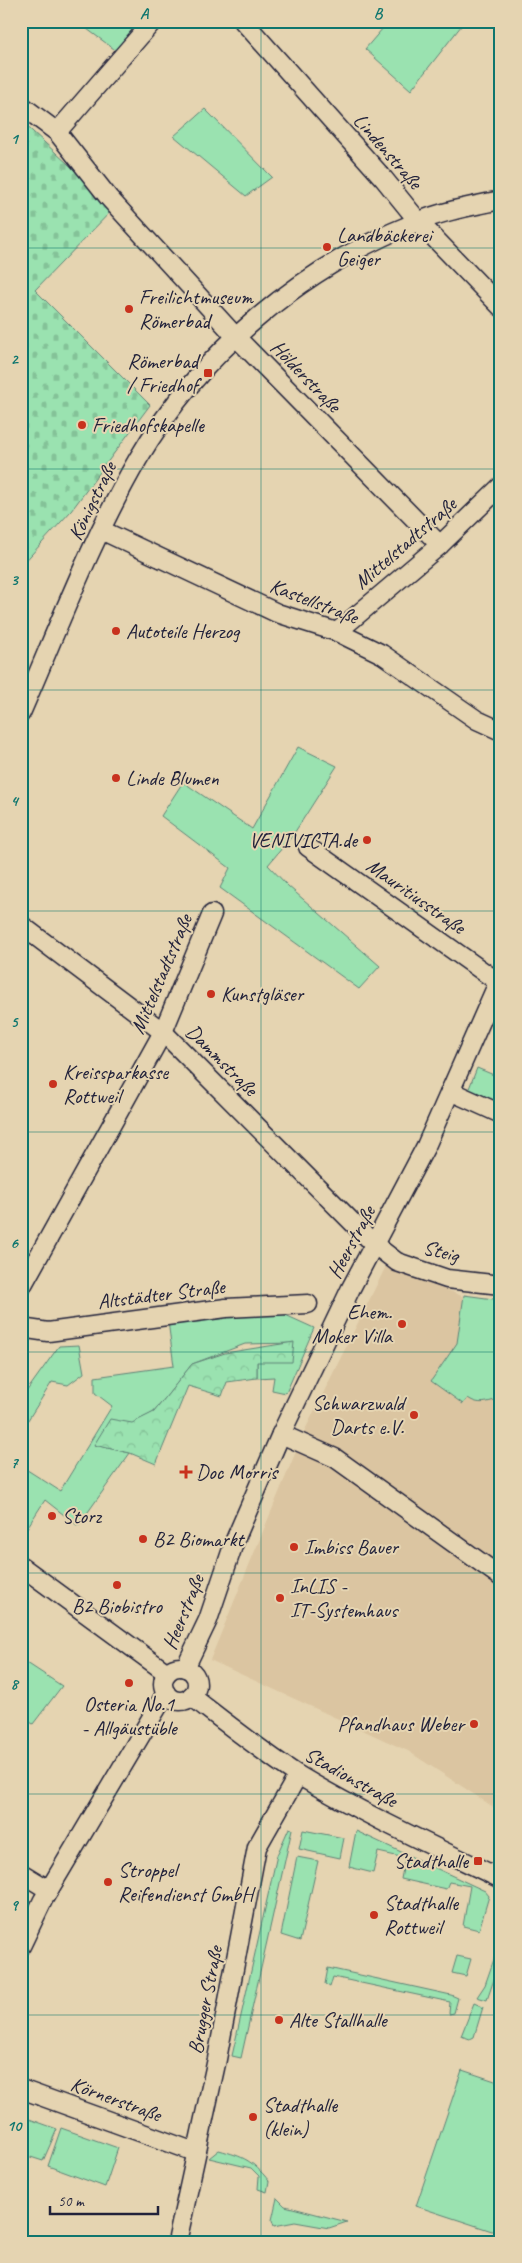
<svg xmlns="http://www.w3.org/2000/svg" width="522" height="2263" viewBox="0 0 522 2263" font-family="Caveat,sans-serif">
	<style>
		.built { fill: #dbc5a1 }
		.grass { fill: #9ae2b0; stroke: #5e8276 }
		.forest { fill: url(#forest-crowns); stroke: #5e8276 }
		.cemetery { fill: url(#cemetery-stones); stroke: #5e8276 }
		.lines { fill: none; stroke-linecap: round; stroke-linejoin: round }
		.minor-casing { stroke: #22223b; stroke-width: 21 }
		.minor { stroke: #e5d4b1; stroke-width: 18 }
		.grid { fill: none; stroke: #0f766e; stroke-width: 1; stroke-opacity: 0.55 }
		.poi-dot { fill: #c8321e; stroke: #e5d4b1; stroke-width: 2 }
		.labels { text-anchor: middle; stroke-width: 4; stroke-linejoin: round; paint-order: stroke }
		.street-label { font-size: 21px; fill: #22223b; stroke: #e5d4b1 }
		.poi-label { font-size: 21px; fill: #22223b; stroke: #e5d4b1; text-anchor: start }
		.neatline { fill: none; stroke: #0f766e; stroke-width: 2 }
		.grid-label { font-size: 16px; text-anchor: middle; font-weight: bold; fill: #0f766e }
	</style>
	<defs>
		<pattern id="forest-crowns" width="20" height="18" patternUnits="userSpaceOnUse" patternTransform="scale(1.25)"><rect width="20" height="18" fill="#9ae2b0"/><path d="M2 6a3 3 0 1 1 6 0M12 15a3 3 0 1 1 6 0" fill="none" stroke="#84c298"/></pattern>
		<pattern id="cemetery-stones" width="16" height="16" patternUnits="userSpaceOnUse" patternTransform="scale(1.25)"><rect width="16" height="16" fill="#9ae2b0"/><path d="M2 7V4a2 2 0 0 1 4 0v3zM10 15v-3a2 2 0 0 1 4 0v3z" fill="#84c298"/></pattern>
	</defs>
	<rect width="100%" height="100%" fill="#e5d4b1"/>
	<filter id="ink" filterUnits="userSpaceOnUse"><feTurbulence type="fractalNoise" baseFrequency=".02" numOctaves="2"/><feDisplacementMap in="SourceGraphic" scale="10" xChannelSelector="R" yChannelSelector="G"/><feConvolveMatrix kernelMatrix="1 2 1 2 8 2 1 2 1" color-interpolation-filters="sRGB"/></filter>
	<g filter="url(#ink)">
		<path class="built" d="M387 1264 501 1313V1812L408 1751 210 1660 304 1432Z"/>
		<g class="grass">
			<path d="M94 21H151L122 55 87 29Z"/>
			<path d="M389 21H465L411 90 365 49Z"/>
			<path d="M205 109 272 177 246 196 174 136Z"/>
			<path d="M298 747 337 766 293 835 268 865 288 886 380 966 359 989 220 888 230 868 161 816 183 782 252 829Z"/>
			<path d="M477 1068 501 1078V1105L468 1091Z"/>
			<path d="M464 1295 501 1300V1353L493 1364 501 1370V1398C488 1402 479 1406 468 1398L463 1404 431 1381 457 1343Z"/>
			<path d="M281 1313 314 1328 286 1393 272 1390 274 1377 257 1378V1362L294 1343 245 1344 192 1364 154 1412 94 1445 130 1453 78 1526 45 1500 25 1531 21 1528V1466L60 1491 112 1406 95 1393V1377L174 1366 168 1321Z"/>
			<path d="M79 1345 84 1373 68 1385 52 1382 21 1431V1399L59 1346Z"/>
			<path d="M21 1659 62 1686 33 1724 21 1716Z"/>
			<path d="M289 1828 292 1829 241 2058 232 2056 277 1855Z"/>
			<path d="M303 1830 344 1838 340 1858 299 1849Z"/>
			<path d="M356 1831 485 1891 489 1896 479 1930 463 1926 470 1886 449 1882 446 1889 401 1879 405 1858 378 1852 373 1873 349 1867Z"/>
			<path d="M297 1857 318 1861 300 1941 281 1935Z"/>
			<path d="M501 1939V1959L487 2000 477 1997 485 1985Z"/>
			<path d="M457 1956 471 1959 466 1976 452 1973Z"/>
			<path d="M328 1968 451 1995 458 1998 454 2013 449 2014 450 2002 333 1977 330 1987 325 1984Z"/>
			<path d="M474 2003 483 2007 474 2037 470 2039 461 2036Z"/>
			<path d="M462 2070 501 2083V2234L416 2206Z"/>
			<path d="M21 2116 57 2129 43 2161 21 2154Z"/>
			<path d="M61 2128 118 2148 105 2187 48 2166Z"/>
			<path d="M219 2150C244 2157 252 2160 269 2181L267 2192 258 2189 259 2176 251 2168 209 2158Z"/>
			<path d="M277 2198 285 2206 347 2222 329 2228 295 2222 274 2226 272 2220Z"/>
		</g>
		<path class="forest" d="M294 1342 292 1362H257V1378L227 1382 222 1396 188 1386 156 1464 130 1453 94 1445 110 1419 132 1423 154 1412 192 1364 225 1353Z"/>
		<path class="cemetery" d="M21 121 115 207 35 290 150 405 71 511 21 566Z"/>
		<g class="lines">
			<g class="minor-casing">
				<g id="minor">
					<path d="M243 21 384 179 418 221 501 307"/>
					<path d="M21 105 57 132 109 198 236 337 440 545"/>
					<path d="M57 132 153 21"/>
					<path d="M101 530 277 613 337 632 382 654 477 720 501 731"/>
					<path d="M337 632 440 545 501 486"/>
					<path d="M21 713C58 628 91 540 138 459 200 353 302 267 417 222 443 211 473 206 501 200"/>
					<path d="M308 847 498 982"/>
					<path d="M21 925 163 1032 375 1245 397 1262 447 1279 501 1285"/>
					<path d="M450 1091 501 1114"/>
					<path d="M21 1288 163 1032 212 914"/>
					<path d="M21 1328 48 1332 226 1308 308 1304"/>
					<path d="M281 1434 335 1458 501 1577"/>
					<path d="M21 1566 167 1673"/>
					<circle cx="180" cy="1684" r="17"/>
					<path d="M185 1668 208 1620 235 1540 281 1434 351 1288 426 1146 501 976"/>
					<path d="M191 1696C226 1723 261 1751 298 1775 363 1814 433 1846 501 1879"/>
					<path d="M21 1873 49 1890"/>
					<path d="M21 1946 43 1900 166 1693"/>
					<path d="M21 2089 195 2152"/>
					<path d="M177 2242 217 2059 257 1847 298 1775"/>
				</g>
			</g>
			<use href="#minor" class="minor"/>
		</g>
	</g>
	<path class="grid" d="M261 21V2242M21 248H501M21 469H501M21 690H501M21 911H501M21 1132H501M21 1352H501M21 1573H501M21 1794H501M21 2015H501"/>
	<g class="poi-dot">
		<circle cx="327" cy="247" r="5"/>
		<circle cx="129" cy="309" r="5"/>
		<rect x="203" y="368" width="10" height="10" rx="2.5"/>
		<circle cx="82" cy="425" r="5"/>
		<circle cx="116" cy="631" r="5"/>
		<circle cx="116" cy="778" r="5"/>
		<circle cx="367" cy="840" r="5"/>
		<circle cx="211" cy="994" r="5"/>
		<circle cx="53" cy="1084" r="5"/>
		<circle cx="402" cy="1324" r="5"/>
		<circle cx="414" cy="1415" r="5"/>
		<path d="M183.5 1464.5h5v5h5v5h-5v5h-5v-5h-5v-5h5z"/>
		<circle cx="52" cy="1516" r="5"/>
		<circle cx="143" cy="1539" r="5"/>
		<circle cx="294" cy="1547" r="5"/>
		<circle cx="117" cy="1585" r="5"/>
		<circle cx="280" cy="1598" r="5"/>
		<circle cx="129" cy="1683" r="5"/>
		<circle cx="474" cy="1724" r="5"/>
		<rect x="473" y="1856" width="10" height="10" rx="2.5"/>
		<circle cx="108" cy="1882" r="5"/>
		<circle cx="374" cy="1915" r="5"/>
		<circle cx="279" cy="2020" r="5"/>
		<circle cx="253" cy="2117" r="5"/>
	</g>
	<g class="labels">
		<g class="street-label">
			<text transform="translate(388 151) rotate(49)" y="7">Lindenstraße</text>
			<text transform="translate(306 376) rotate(46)" y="7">Hölderstraße</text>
			<text transform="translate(92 501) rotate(-64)" y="7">Königstraße</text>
			<text transform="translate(405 543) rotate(-41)" y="7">Mittelstadtstraße</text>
			<text transform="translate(314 601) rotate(21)" y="7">Kastellstraße</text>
			<text transform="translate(416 896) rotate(35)" y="7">Mauritiusstraße</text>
			<text transform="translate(161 974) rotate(-67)" y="7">Mittelstadtstraße</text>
			<text transform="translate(222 1060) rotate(45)" y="7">Dammstraße</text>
			<text transform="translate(351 1242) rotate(-62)" y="7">Heerstraße</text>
			<text transform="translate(441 1251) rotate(15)" y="7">Steig</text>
			<text transform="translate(161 1294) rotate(-7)" y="7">Altstädter Straße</text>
			<text transform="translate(183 1612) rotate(-68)" y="7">Heerstraße</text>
			<text transform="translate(351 1777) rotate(29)" y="7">Stadionstraße</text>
			<text transform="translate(205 2000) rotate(-79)" y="7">Brugger Straße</text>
			<text transform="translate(116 2099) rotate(20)" y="7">Körnerstraße</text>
		</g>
		<g class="poi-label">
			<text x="337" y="242">Landbäckerei<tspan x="337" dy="24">Geiger</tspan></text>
			<text x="139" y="304">Freilichtmuseum<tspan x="139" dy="24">Römerbad</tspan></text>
			<text x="198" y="368" text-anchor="end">Römerbad<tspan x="198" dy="24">/ Friedhof</tspan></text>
			<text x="92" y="432">Friedhofskapelle</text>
			<text x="126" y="638">Autoteile Herzog</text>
			<text x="126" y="785">Linde Blumen</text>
			<text x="357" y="847" text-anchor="end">VENIVICTA.de</text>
			<text x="221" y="1001">Kunstgläser</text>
			<text x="63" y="1079">Kreissparkasse<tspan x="63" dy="24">Rottweil</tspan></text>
			<text x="392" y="1319" text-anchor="end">Ehem.<tspan x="392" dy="24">Moker Villa</tspan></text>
			<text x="404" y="1410" text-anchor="end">Schwarzwald<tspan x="404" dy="24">Darts e.V.</tspan></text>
			<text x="196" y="1479">Doc Morris</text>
			<text x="62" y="1523">Storz</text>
			<text x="153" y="1546">B2 Biomarkt</text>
			<text x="304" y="1554">Imbiss Bauer</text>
			<text x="290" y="1593">InLIS -<tspan x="290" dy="24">IT-Systemhaus</tspan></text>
			<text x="117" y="1613" text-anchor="middle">B2 Biobistro</text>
			<text x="129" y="1711" text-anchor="middle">Osteria No.1<tspan x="129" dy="24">- Allgäustüble</tspan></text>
			<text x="464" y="1731" text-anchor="end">Pfandhaus Weber</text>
			<text x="468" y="1868" text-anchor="end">Stadthalle</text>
			<text x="118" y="1877">Stroppel<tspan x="118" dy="24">Reifendienst GmbH</tspan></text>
			<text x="384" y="1910">Stadthalle<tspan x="384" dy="24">Rottweil</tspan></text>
			<text x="289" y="2027">Alte Stallhalle</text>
			<text x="263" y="2112">Stadthalle<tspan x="263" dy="24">(klein)</tspan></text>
		</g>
	</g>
	<rect width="522" height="2263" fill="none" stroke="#e5d4b1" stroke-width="55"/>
	<path d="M50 2206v8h108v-8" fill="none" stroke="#22223b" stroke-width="2.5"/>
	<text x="58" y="2206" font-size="15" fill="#22223b" stroke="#e5d4b1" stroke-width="4" paint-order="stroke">50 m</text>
	<rect x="28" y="28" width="466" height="2208" class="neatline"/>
	<g class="grid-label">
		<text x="144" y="19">A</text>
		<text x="378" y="19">B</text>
		<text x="14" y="144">1</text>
		<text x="14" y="364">2</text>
		<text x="14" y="585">3</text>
		<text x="14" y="806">4</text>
		<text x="14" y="1027">5</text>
		<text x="14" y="1248">6</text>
		<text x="14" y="1468">7</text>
		<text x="14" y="1689">8</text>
		<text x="14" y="1910">9</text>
		<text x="14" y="2131">10</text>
	</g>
</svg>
